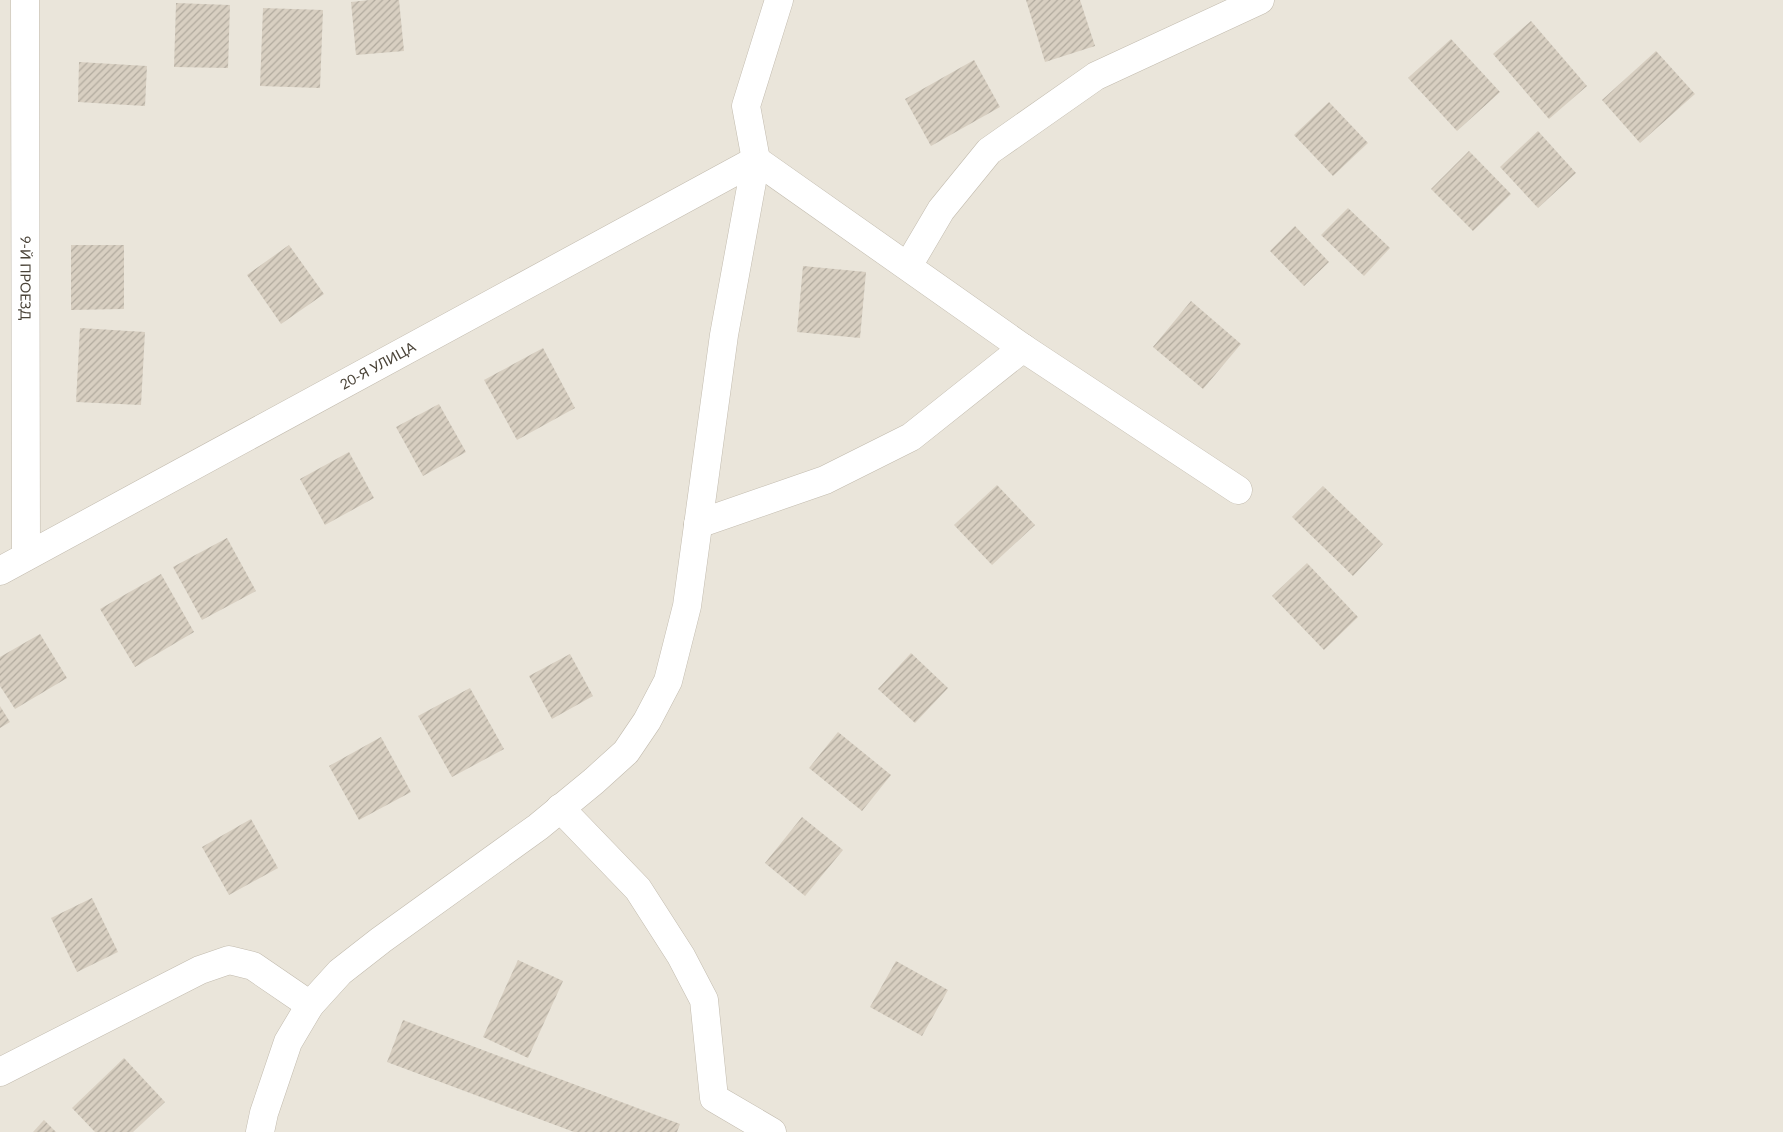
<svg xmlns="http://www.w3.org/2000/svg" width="1783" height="1132" viewBox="0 0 1783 1132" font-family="Lato,sans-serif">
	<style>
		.residential { fill: #eae5da }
		.building { fill: url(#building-hatch) }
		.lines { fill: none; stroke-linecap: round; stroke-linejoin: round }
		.minor-casing { stroke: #c2bbae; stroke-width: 29 }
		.minor { stroke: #fff; stroke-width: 28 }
		.labels { text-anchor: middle; stroke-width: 4; stroke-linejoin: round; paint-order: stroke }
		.street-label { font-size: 14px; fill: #4b4439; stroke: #fff }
	</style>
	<defs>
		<pattern id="building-hatch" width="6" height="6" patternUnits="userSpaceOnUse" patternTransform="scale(1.25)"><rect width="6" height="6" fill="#d8cfc1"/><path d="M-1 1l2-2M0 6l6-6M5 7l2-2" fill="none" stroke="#b1aa9e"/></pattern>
	</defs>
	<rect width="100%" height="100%" fill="#f6f3ec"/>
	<rect class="residential" x="0" y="0" width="1783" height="1132"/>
	<g class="building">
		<path d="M370 0H399L404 51 356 55 351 2Z"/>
		<path d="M1026 0H1080L1095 46 1045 62Z"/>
		<path d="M176 3 230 5 228 68 174 67Z"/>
		<path d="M263 8 323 10 320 88 260 86Z"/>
		<path d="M1531 21 1587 86 1549 119 1493 54Z"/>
		<path d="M1451 39 1500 92 1457 131 1408 78Z"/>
		<path d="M1656 51 1695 94 1640 143 1602 100Z"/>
		<path d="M974 60 1000 107 931 146 905 99Z"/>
		<path d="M79 62 147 66 145 106 78 102Z"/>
		<path d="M1329 102 1368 143 1333 176 1294 135Z"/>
		<path d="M1538 131 1576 173 1538 208 1500 167Z"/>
		<path d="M1469 151 1511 194 1473 231 1431 189Z"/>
		<path d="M1348 208 1390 248 1364 276 1321 235Z"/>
		<path d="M1295 226 1329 262 1304 286 1270 251Z"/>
		<path d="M71 245H124V309L71 310Z"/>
		<path d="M289 245 324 294 281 324 247 275Z"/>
		<path d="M803 266 866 272 860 338 797 332Z"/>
		<path d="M1191 301 1241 344 1203 389 1153 347Z"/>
		<path d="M80 328 145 332 141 405 76 402Z"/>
		<path d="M543 348 575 408 517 440 484 380Z"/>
		<path d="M439 404 466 452 423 476 396 427Z"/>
		<path d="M349 452 374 498 325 525 300 479Z"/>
		<path d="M997 485 1035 525 992 565 954 525Z"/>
		<path d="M1323 486 1383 544 1353 576 1292 517Z"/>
		<path d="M227 538 256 591 202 620 173 567Z"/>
		<path d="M1307 563 1358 617 1324 650 1272 596Z"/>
		<path d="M161 574 194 632 135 667 100 609Z"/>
		<path d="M40 634 67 678 15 709 0 686V657Z"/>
		<path d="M911 653 948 688 915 723 878 689Z"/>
		<path d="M570 654 593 696 552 719 529 676Z"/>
		<path d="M470 688 504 749 452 777 418 716Z"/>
		<path d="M0 706 10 722 0 728Z"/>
		<path d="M838 732 891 775 862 811 809 768Z"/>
		<path d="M381 737 411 792 359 820 329 766Z"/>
		<path d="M802 817 843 850 805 896 765 863Z"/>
		<path d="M251 819 278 868 229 895 202 847Z"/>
		<path d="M92 898 118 952 77 972 51 918Z"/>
		<path d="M518 960 563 981 528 1058 483 1037Z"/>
		<path d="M896 961 948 990 922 1036 870 1007Z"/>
		<path d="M403 1020 680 1124 677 1132H574L387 1062Z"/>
		<path d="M124 1058 165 1102 133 1132H95L72 1108Z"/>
		<path d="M44 1120 56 1132H33Z"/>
	</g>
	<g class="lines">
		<g class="minor-casing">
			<g id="minor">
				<path id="s1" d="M25 0 26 555"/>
				<path d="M908 266 941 210 989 151 1096 76 1260 0"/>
				<path d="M698 524 825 480 911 437 1023 348"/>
				<path id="s2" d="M0 571 756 160 1023 348 1238 490"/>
				<path d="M560 808 638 889 681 956 704 1000 714 1098 772 1132"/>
				<path d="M0 1072 200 970 229 960 253 966 310 1005"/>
				<path d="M260 1132 264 1113 288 1042 310 1005 340 972 381 940 538 827 594 781 626 752 647 721 668 681 687 606 724 335 756 160 746 106 779 0"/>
			</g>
		</g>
		<use href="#minor" class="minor"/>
	</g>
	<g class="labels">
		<g class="street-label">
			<text dy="5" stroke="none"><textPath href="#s1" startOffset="278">9-Й ПРОЕЗД</textPath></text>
			<text dy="5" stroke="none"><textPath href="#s2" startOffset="430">20-Я УЛИЦА</textPath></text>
		</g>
	</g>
</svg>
